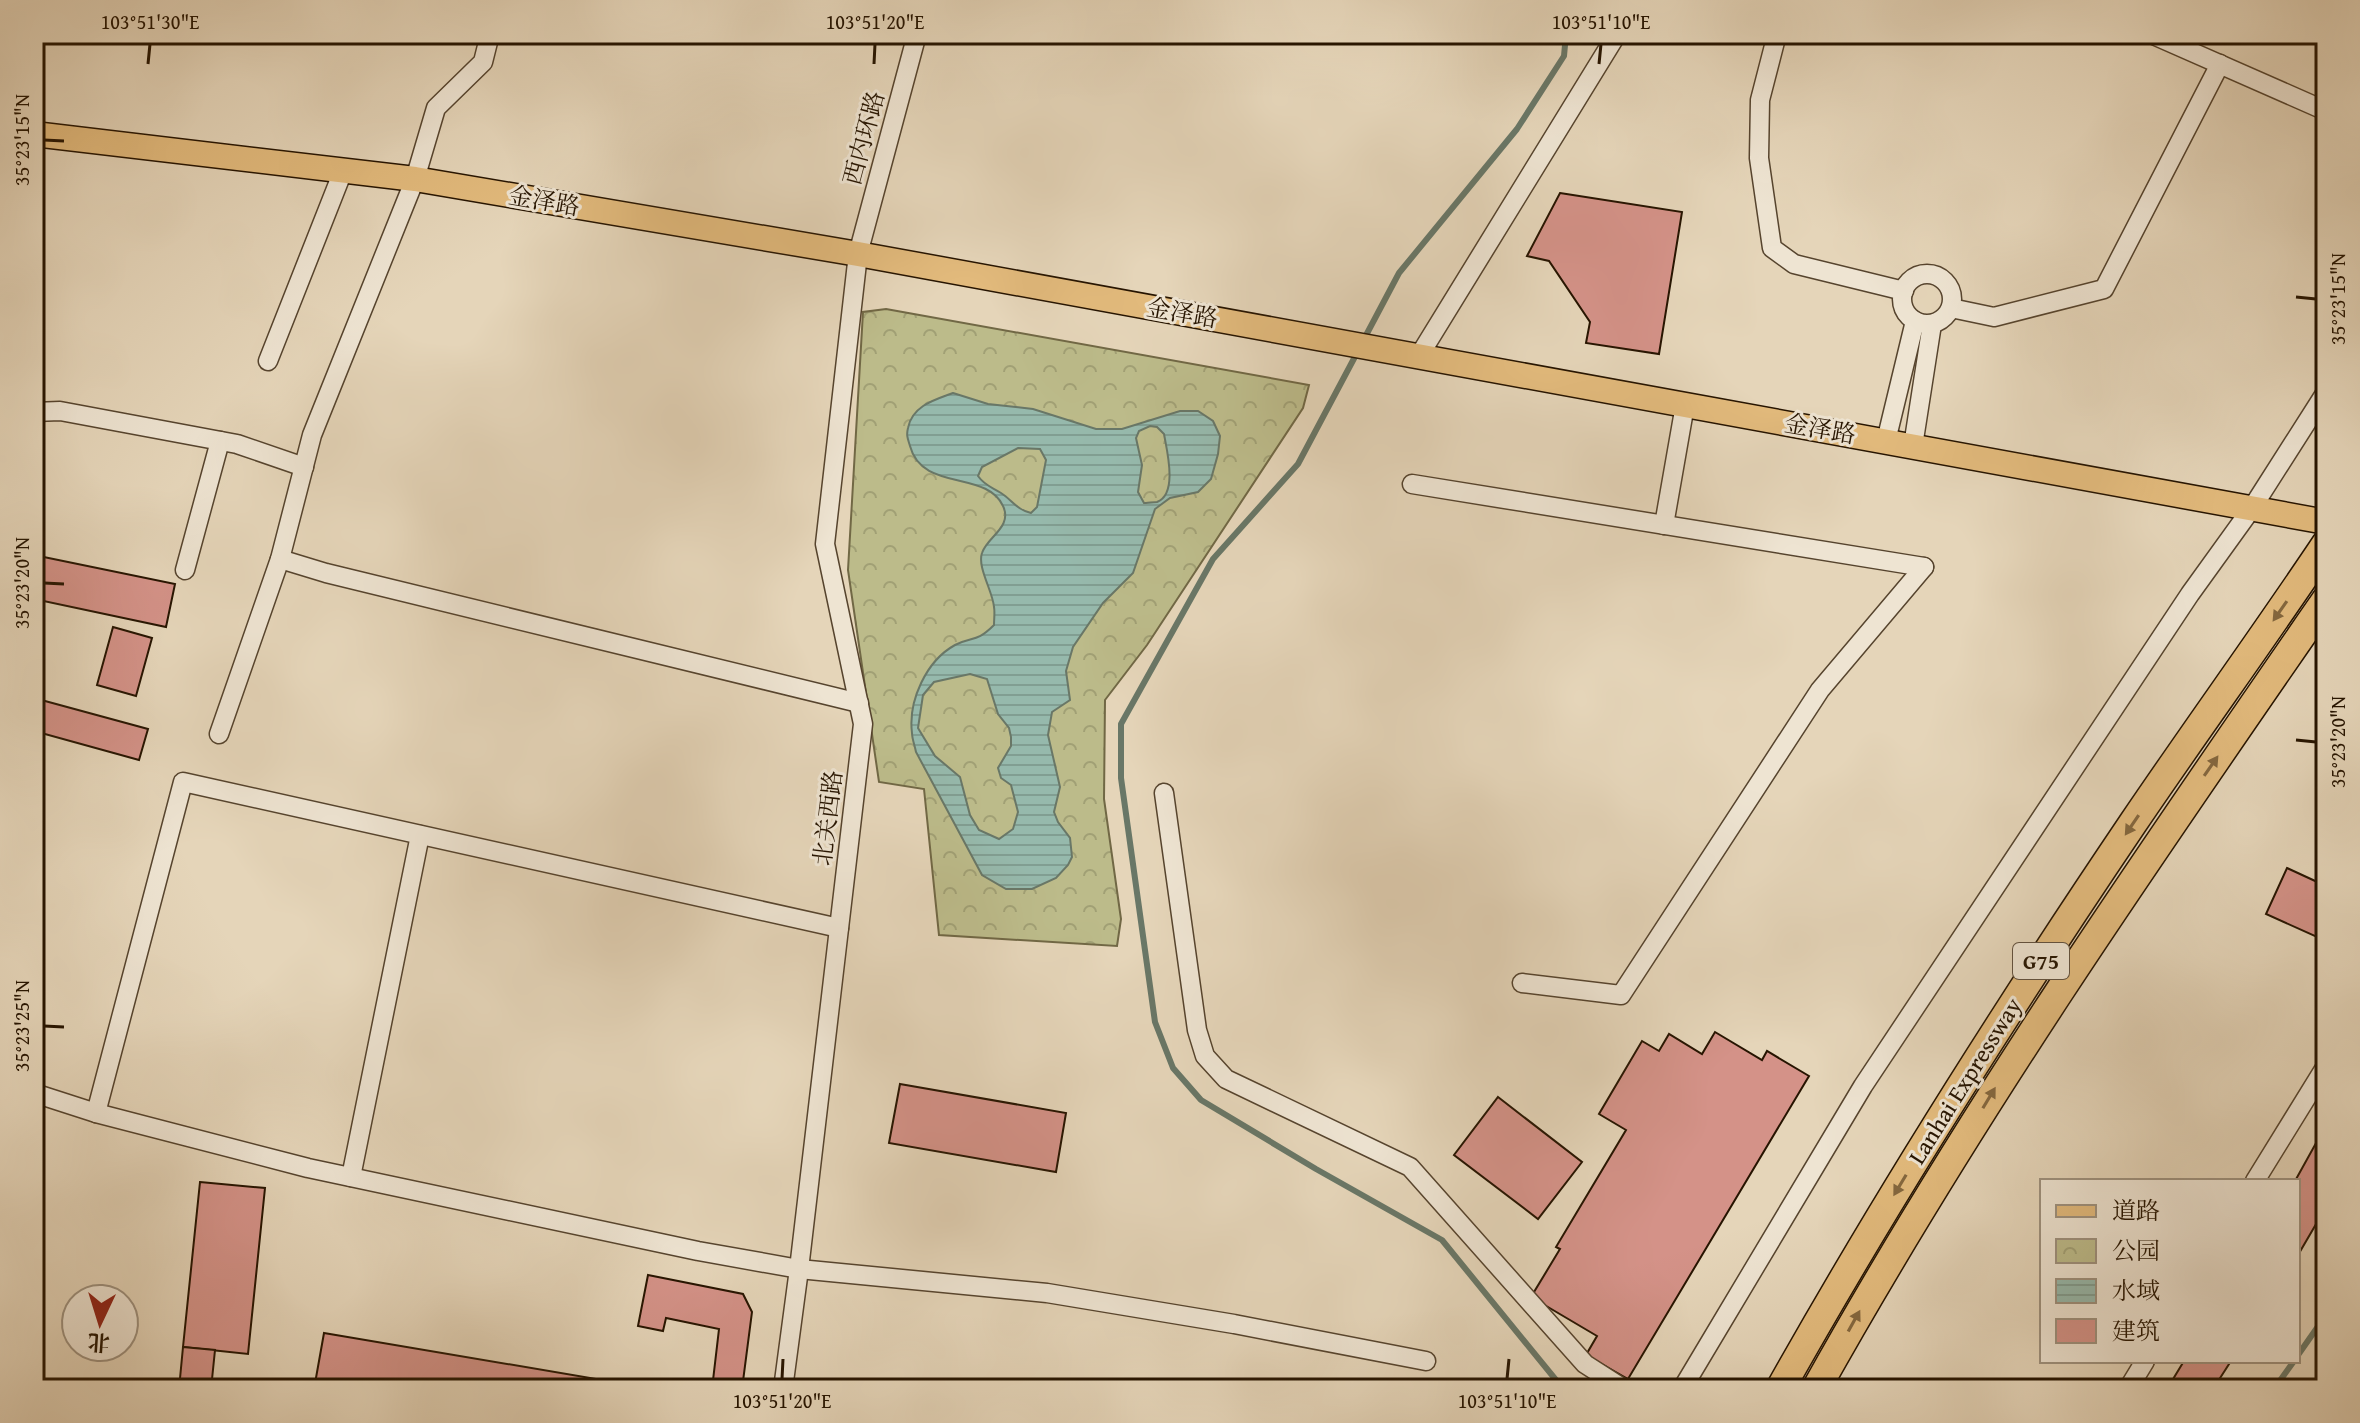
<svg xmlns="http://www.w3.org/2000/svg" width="2360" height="1423" viewBox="0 0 2360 1423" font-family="'Gentium Book Plus','Noto Serif SC',serif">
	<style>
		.park { fill: url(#park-crowns); stroke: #716845; stroke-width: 2 }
		.water { fill: url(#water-rules); stroke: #697767; stroke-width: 2; fill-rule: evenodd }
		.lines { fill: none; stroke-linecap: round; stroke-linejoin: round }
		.stream { stroke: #697767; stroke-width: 6 }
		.building { fill: #d49288; stroke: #261400; stroke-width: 2 }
		.minor-casing { stroke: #56442e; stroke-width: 21 }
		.major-casing { stroke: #261400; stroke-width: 27 }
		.highway-casing { stroke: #261400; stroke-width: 31 }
		.minor { stroke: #eee4d2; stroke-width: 18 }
		.major { stroke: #e2ba7c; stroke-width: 24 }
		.highway { stroke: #e2ba7c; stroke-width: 28 }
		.oneway { fill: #84673e }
		.ticks { fill: none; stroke: #261400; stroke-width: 3 }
		.labels { text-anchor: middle; stroke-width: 6; stroke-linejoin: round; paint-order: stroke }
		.shield { fill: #eee4d2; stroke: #62523f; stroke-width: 2 }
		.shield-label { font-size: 22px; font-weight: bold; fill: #261400 }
		.street-label { font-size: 24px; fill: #261400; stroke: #eee4d2 }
		.neatline { fill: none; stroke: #261400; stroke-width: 3 }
		.ticks-label { font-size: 20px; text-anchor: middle; fill: #261400 }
	</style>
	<defs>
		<pattern id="park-crowns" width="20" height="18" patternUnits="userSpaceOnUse" patternTransform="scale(2)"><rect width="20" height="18" fill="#bcbb8a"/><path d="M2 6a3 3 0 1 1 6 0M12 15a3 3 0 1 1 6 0" fill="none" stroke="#a1a075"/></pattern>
		<pattern id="water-rules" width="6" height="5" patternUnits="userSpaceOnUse" patternTransform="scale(2)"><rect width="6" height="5" fill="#96b9ac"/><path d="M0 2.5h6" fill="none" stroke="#819e92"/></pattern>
	</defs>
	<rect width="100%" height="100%" fill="#e5d5b9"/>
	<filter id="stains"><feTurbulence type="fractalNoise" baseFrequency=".0025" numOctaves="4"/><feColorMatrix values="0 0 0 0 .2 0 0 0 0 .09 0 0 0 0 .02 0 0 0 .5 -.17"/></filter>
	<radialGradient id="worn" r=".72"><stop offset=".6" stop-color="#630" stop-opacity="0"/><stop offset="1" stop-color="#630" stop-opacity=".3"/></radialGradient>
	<path class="park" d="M886 309 1309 385 1303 408 1147 645 1105 700 1104 799 1121 919 1117 946 939 935 924 789 879 782 848 570 863 312Z"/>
	<path class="water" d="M953 393 988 404 1033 409 1096 429H1122L1180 411H1198L1213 421 1220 436 1218 454 1211 479 1198 492 1170 498 1155 509 1133 573 1103 603 1073 647 1066 671 1070 700 1052 712 1048 735 1060 787 1054 812 1058 822 1070 838 1072 857 1068 865 1056 878 1032 889H1006L982 875 916 752C915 746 912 739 912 733 908 701 926 661 955 645 973 636 976 643 994 625 994 619 995 612 994 607 993 592 977 567 982 553 987 537 1013 527 1003 506 987 470 922 492 910 446 908 439 906 436 908 428 912 406 934 400 953 393ZM1150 426 1157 427 1164 434C1167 451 1178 494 1157 502 1156 502 1145 503 1144 503L1138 492 1142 465 1136 438 1139 431ZM1018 448 1040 449 1046 460 1037 507 1031 513C1017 510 1012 500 1001 493 992 487 985 486 978 476L982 467ZM970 674 987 679 998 714 1009 728 1011 737V746L998 768 1001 778 1011 785 1018 812 1013 829 999 839 979 830 970 815 960 777 935 756 918 728 923 695 934 682Z"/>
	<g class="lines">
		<g class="stream">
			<path d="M1363 341 1399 273 1517 129 1564 56 1566 34"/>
			<path d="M1358 351 1298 464 1213 559 1121 724V778L1155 1022 1173 1068 1201 1100 1316 1169 1442 1240 1556 1380 1569 1389"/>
			<path d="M2298 1355 2326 1315"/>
			<path d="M2274 1389 2294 1361"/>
		</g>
	</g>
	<g class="building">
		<path d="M1560 193 1682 212 1659 354 1586 343 1590 322 1549 261 1527 256Z"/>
		<path d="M34 555 175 584 166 627 34 599Z"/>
		<path d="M113 627 152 638 136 696 97 685Z"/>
		<path d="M34 698 148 729 139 760 34 731Z"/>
		<path d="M2287 868 2326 886V941L2266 914Z"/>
		<path d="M1715 1032 1762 1060 1767 1051 1809 1076 1628 1379 1586 1355 1597 1336 1531 1297 1560 1249 1556 1247 1626 1130 1599 1114 1642 1041 1659 1051 1669 1034 1702 1054Z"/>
		<path d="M900 1084 1066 1113 1056 1172 889 1143Z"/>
		<path d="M1498 1097 1582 1162 1538 1219 1454 1155Z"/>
		<path d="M2326 1125V1207L2298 1255V1181H2295Z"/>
		<path d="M200 1182 265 1188 248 1354 183 1347Z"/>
		<path d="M648 1275 743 1294 752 1312 742 1389H712L719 1329 666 1318 663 1331 638 1326Z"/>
		<path d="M324 1333 608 1381 606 1389H314Z"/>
		<path d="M183 1347 215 1350 211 1389H179Z"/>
		<path d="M2184 1361H2231L2213 1389H2167Z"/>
	</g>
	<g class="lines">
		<g class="minor-casing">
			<g id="minor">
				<path d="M1777 34 1760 100 1759 158 1772 248 1794 264 1904 291"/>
				<path d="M2151 34 2326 111"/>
				<circle cx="1927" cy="299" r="25"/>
				<path d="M1951 308 1994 317 2104 289 2220 64"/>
				<path d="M1419 356 1617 34"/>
				<path d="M268 361 343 171"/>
				<path d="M34 412 60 411 237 444 304 467"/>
				<path d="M1886 441 1915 321"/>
				<path d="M1913 446 1932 324"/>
				<path d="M1412 484 1924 567"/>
				<path d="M1664 525 1685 405"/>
				<path d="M280 559 326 573 859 703"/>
				<path d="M185 570 220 441"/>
				<path d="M219 734 280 559 312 435 415 179 436 108 483 62 490 34"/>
				<path d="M1164 793 1197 1030 1205 1056 1226 1079 1410 1167 1585 1364 1624 1389"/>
				<path d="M1522 983 1621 995 1820 690 1924 567"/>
				<path d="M34 1093 96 1113 308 1168 698 1251 799 1269 1047 1293 1234 1324 1426 1361"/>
				<path d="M96 1113 183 782 839 928"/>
				<path d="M351 1177 420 835"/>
				<path d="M2255 1181 2326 1066"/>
				<path d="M783 1389 799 1269 863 724 825 544 858 254 917 34"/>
				<path d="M1682 1389 1863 1086 2190 594 2252 508 2326 392"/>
				<path d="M2128 1389 2145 1361"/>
			</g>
		</g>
		<g class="major-casing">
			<path id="major" d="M34 134 415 179 858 254 2326 522"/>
		</g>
		<g class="highway-casing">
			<g id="highway">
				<path d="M1780 1389C1889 1195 2008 1008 2133 823 2196 730 2263 638 2326 544"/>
				<path d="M1816 1389C1969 1115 2148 857 2326 600"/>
			</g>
		</g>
		<use href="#minor" class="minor"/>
		<use href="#major" class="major"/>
		<use href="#highway" class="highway"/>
	</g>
	<defs><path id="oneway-solid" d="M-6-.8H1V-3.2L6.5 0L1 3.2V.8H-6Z" transform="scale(2)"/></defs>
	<g class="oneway">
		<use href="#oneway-solid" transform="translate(2280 611) rotate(125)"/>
		<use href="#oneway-solid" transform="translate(2211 766) rotate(-55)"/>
		<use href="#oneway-solid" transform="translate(2132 825) rotate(124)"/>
		<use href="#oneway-solid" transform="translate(1989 1098) rotate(-59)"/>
		<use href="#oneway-solid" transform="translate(1900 1185) rotate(121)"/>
		<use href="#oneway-solid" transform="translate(1854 1321) rotate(-61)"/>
	</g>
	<path class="ticks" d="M148 64 150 44M874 64 875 44M1599 64 1601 44M44 140 64 141M2296 297 2316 299M44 583 64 584M2296 740 2316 742M44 1026 64 1027M782 1379 783 1359M1507 1379 1509 1359"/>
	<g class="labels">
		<rect class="shield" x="2013" y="943" width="56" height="36" rx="6"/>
		<g class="shield-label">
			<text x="2041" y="969">G75</text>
		</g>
		<g class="street-label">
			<text transform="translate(864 138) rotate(-75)" y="8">西内环路</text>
			<text transform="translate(544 201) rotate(10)" y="8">金泽路</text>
			<text transform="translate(1182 313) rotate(10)" y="8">金泽路</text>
			<text transform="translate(1820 429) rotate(10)" y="8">金泽路</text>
			<text transform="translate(828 818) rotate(-83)" y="8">北关西路</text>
			<text transform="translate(1965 1081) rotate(-58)" y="8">Lanhai Expressway</text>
		</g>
	</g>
	<rect width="2360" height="1423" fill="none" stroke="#e5d5b9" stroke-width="88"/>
	<rect x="2040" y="1179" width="260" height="184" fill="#eee4d2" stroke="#9e917e" stroke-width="2"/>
	<rect x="2056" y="1205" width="40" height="12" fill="#e2ba7c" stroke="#9e917e" stroke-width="2"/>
	<text x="2112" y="1219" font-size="24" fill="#261400">道路</text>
	<rect x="2056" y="1239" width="40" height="24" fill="url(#park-crowns)" stroke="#9e917e" stroke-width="2"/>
	<text x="2112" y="1259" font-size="24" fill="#261400">公园</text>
	<rect x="2056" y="1279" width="40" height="24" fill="url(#water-rules)" stroke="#9e917e" stroke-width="2"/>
	<text x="2112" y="1299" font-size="24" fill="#261400">水域</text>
	<rect x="2056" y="1319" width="40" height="24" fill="#d49288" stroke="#9e917e" stroke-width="2"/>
	<text x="2112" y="1339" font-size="24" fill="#261400">建筑</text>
	<g transform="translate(100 1323) rotate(184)"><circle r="38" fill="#eee4d2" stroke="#9e917e" stroke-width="2"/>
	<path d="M0-6L14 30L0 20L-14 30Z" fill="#8f2418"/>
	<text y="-12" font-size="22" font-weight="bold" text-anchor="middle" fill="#261400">北</text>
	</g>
	<rect x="44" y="44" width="2272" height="1335" class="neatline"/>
	<g class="ticks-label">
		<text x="150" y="29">103°51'30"E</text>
		<text x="875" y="29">103°51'20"E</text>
		<text x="1601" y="29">103°51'10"E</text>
		<text transform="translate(22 140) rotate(-90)" y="7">35°23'15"N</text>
		<text transform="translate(2338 299) rotate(-90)" y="7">35°23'15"N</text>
		<text transform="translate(22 583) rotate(-90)" y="7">35°23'20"N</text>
		<text transform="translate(2338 742) rotate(-90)" y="7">35°23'20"N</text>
		<text transform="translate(22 1026) rotate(-90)" y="7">35°23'25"N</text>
		<text x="782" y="1408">103°51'20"E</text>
		<text x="1507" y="1408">103°51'10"E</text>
	</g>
	<rect width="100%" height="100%" filter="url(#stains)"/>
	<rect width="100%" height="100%" fill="url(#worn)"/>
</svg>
